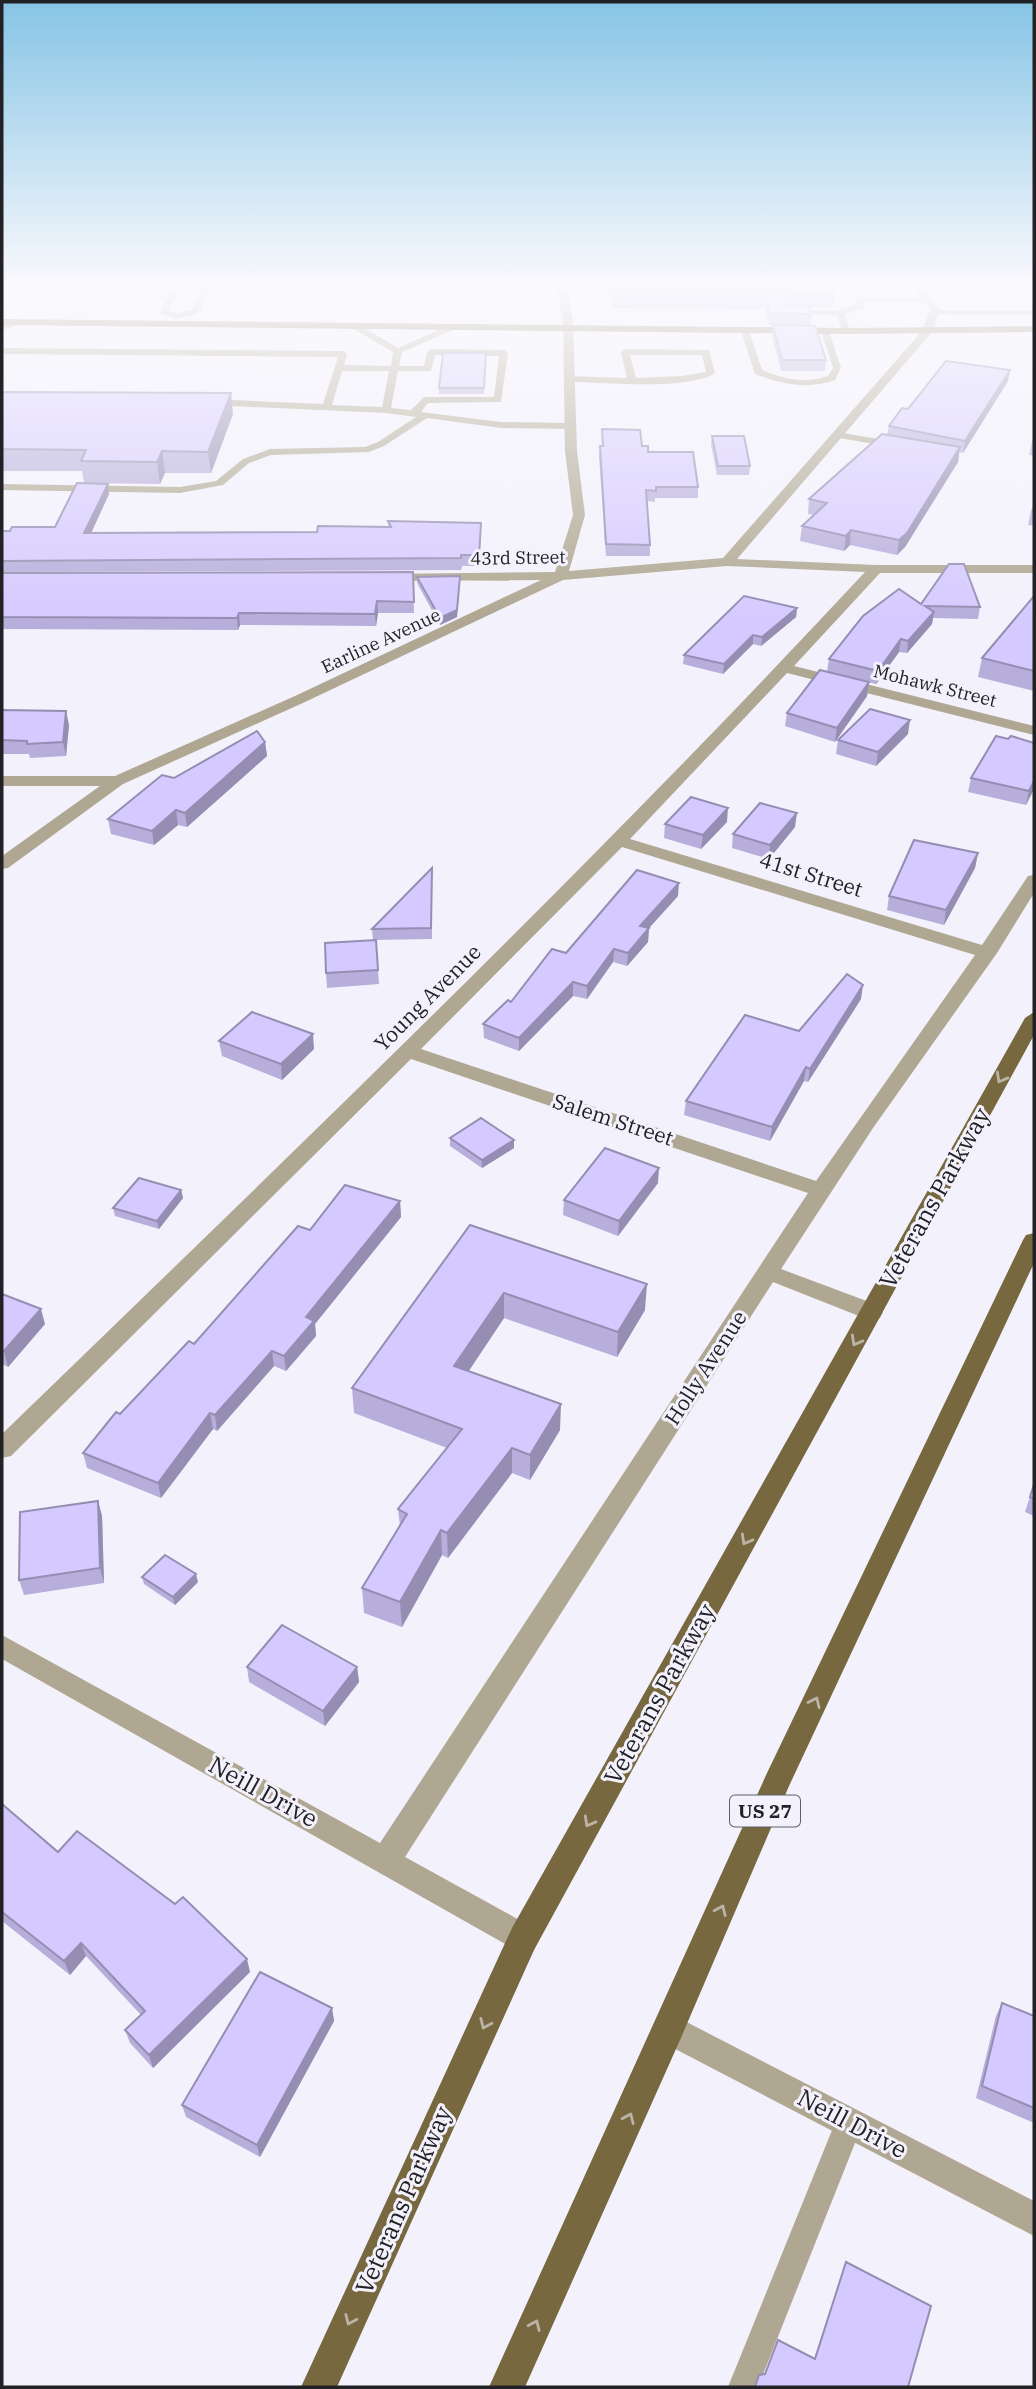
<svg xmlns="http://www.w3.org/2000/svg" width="1036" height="2389" viewBox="0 0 1036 2389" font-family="'IBM Plex Serif',serif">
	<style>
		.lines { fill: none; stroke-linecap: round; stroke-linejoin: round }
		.lane { fill: #afa791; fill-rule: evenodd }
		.street { fill: #afa791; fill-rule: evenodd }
		.primary { fill: #77683f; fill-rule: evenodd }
		.wall { fill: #b7aedb }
		.shaded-wall { fill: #958db2 }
		.building { fill: #d5caff; stroke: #958db2; stroke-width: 2 }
		.oneway { stroke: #bbb3a6 }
		.labels { text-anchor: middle; stroke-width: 6; stroke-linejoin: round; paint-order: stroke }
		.far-street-label { font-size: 18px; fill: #222125; stroke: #f3f1fb }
		.shield { fill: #f3f1fb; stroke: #615f65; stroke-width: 2 }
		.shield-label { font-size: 19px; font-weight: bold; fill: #222125 }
		.street-label { font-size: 21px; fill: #222125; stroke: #f3f1fb }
		.near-street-label { font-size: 24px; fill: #222125; stroke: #f3f1fb }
	</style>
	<rect width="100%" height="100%" fill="#f3f1fb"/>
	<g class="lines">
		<g class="lane">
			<path d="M175 284H183L168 310 177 313 192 310 203 284H211L198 314 176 319 160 313Z"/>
			<path d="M345 284H375L371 286Z"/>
			<path d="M859 298H929L933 300 929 302H864V308L845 314 850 331 846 334 842 331 837 315 788 314 784 312 788 310H839L856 305 855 300Z"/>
			<path d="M934 310 1034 311V315L931 314Z"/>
			<path d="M18 319 21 324 2 330V325Z"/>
			<path d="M352 324H358L398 348 447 326H453V330L402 352 399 366H424L427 352 431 349 504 350 508 353 501 402 428 403 421 412 501 422 571 423 576 426 571 429 501 428 427 418 384 446 369 452 271 455 249 463 223 485 180 493 2 490V484L180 487 216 481 243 459 270 449 365 447 378 442 416 417 386 413 208 405 203 402 208 399 323 404 338 357 2 354V348L343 351 347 354 344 365 391 366 393 352 352 328ZM435 355 499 356 494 397H424L411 410 391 408 398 371H431ZM342 371H389L382 407 332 405Z"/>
			<path d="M745 328 749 331 762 370C783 379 806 384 828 376L833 368 821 331 825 328 829 331 841 368 835 380C808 390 781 384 755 374L741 331Z"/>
			<path d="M625 349 709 350 715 373C688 391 605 382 570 382L565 379 570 376 627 378 621 352ZM630 355H702L706 372 682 376 636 378Z"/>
			<path d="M837 432 896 442 901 445 896 448 834 437 832 435Z"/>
			<path d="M849 2109 859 2113 863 2123 758 2387H728L839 2113Z"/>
		</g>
		<g class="street">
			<path d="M556 284H566L573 321 577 451 585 515 569 571 723 558 922 331 930 310 910 284H920L940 310 932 332 737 559 876 565H1034V573H880L794 666 1034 726V735L787 673 630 839 982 945 1028 876 1034 875V893L997 953 873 1128 781 1269 880 1306 883 1312 880 1318 872 1320 864 1318 773 1282 405 1857 534 1928 538 1939 534 1950 523 1954 2 1659V1635L380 1843 808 1193 411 1059 11 1456 2 1458V1434C295 1150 587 871 865 572L727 566 563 580 305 702 123 784 8 868 2 869V856L100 786H2V776H115L295 696 541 580 385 581 380 580V574L555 572 573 515 565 451 563 321ZM622 847 975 955 816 1181 421 1049Z"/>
			<path d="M669 2013 1034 2201V2236L658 2040 653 2029 658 2018Z"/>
		</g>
		<g class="primary">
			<path d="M2 319 846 328 1034 326V332L846 334 2 325Z"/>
			<path d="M1034 1012V1035L534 1950 337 2387H301L512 1928 1025 1018Z"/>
			<path d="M1034 1233V1263L789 1786 680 2040 525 2387H489L767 1773 1023 1240 1026 1235Z"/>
		</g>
	</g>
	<g class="wall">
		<path d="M601 284H865L864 286H831L835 296 834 307H810L812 314 811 325H769L765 309 613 308 612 295 602 294Z"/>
		<path d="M773 325 826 360 825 371H781L772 336Z"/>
		<path d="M486 353 484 394H439V388Z"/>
		<path d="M1008 381 963 453 959 452 958 462 905 547 897 555 850 545 844 551 800 541 802 526 814 515 808 514 809 499 887 435 889 426 908 409Z"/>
		<path d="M2 392 233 414 211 473H165L160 484 84 483 82 471H2Z"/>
		<path d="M602 429 642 446 698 487V498H655V502L647 501 650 545V556H606L599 457 600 446H602Z"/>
		<path d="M712 436 750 466 749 475H717L711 445Z"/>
		<path d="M1034 438V456L1029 455 1032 441Z"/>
		<path d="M108 484 109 494 91 533 317 532 389 527 388 521 481 523 479 566H462L461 570 2 572V531L55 527Z"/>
		<path d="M1034 505V526L1028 525 1031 510Z"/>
		<path d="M413 572 414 613H378L376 626 240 625 238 630 2 629V573Z"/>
		<path d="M460 576 457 617 440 625 417 583V577Z"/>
		<path d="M1034 598V691L978 677 982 658Z"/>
		<path d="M921 604 980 607 978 619 933 618 932 624 907 653 899 652 876 684 827 672 829 659Z"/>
		<path d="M797 608 796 617 761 646 753 644 723 674 683 664 684 655Z"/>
		<path d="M869 682 867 696 835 742 785 726 787 713Z"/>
		<path d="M2 710 69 725 66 756 30 758 29 754H2Z"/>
		<path d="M908 734 876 766 836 754 838 740Z"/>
		<path d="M1008 739 1034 743V789L1026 805 968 792 971 778Z"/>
		<path d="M265 742 267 756 187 827 178 825 154 845 111 834 108 819Z"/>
		<path d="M727 822 701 849 664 838 665 824Z"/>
		<path d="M795 827 769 859 732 848 733 834Z"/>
		<path d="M978 853 975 868 944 925 887 910 889 896Z"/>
		<path d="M432 880V939L373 940 372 929Z"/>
		<path d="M678 896 649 928 648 942 627 966 613 962 587 999 573 996 519 1051 484 1038 483 1024 511 1002 566 953Z"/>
		<path d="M376 940 379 984 327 988 326 973Z"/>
		<path d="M861 999 808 1082 804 1081 770 1141 684 1115 686 1101 799 1031Z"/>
		<path d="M219 1041 314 1049 282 1080 222 1056Z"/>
		<path d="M450 1138 514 1148 482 1168 450 1146Z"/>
		<path d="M658 1183 618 1236 563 1215 564 1200Z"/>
		<path d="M181 1190 183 1198 159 1229 115 1216 113 1208Z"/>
		<path d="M400 1201 401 1217 315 1324 316 1336 286 1371 274 1366 217 1431 213 1429 161 1498 87 1468 83 1453 120 1414 310 1230Z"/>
		<path d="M470 1225 645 1310 617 1357 504 1318 469 1371 560 1430 530 1480 512 1473 448 1558 442 1555 402 1627 364 1613 362 1588 400 1526 398 1509 447 1448 354 1413 352 1388Z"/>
		<path d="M2 1294 45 1324 8 1367 2 1364Z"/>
		<path d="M1034 1484V1516L1025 1512Z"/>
		<path d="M98 1501 102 1516 104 1583 24 1595 19 1580Z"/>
		<path d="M142 1577 198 1582 175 1605 144 1584Z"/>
		<path d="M247 1667H357L359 1682 325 1726 249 1682Z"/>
		<path d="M2 1804 58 1852 250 1972 153 2068 130 2043 125 2030 141 2015 86 1956 70 1975 2 1921Z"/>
		<path d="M1002 2003 1034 2016V2123L976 2098 996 2016Z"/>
		<path d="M332 2008 334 2021 260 2157 186 2117 182 2105Z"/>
		<path d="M846 2262 908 2387 814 2359Z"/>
	</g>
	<g class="shaded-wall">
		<path d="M789 296 788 307 783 300Z"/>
		<path d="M1010 370 1008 381 963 453 965 441Z"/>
		<path d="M231 393 233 414 211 473 208 452Z"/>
		<path d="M960 447 958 462 905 547 897 555 899 540Z"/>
		<path d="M162 451 165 473 160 484 157 462Z"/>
		<path d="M108 484 109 494 86 544 84 533Z"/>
		<path d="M481 523V534L479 566V555Z"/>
		<path d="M851 530 850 545 844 551 846 536Z"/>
		<path d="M460 576 457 617 440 625V618Z"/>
		<path d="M377 601 378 613 376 626 375 614Z"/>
		<path d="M797 608 796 617 761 646 762 637Z"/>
		<path d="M934 612 932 624 907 653 908 641Z"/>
		<path d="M239 613 240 625 238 630 237 618Z"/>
		<path d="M753 635V644L723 674 724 664Z"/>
		<path d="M901 639 899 652 876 684 878 671Z"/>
		<path d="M869 682 867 696 835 742 837 728Z"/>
		<path d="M66 711 69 725 66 756 63 742Z"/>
		<path d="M910 720 908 734 876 766 878 752Z"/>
		<path d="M265 742 267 756 187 827 185 813Z"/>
		<path d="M1034 781V789L1026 805 1029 791Z"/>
		<path d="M728 808 727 822 701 849 703 835Z"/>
		<path d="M176 810 178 825 154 845 152 831Z"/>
		<path d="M797 813 795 827 769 859 770 845Z"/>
		<path d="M978 853 975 868 944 925 946 910Z"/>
		<path d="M679 883 678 896 639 939 640 926Z"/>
		<path d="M649 928 648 942 627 966 628 953Z"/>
		<path d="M614 949 613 962 587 999V986Z"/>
		<path d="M573 982V996L519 1051V1038Z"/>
		<path d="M863 985 861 999 808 1082 810 1069Z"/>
		<path d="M313 1034 314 1049 282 1080 281 1064Z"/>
		<path d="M806 1067 804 1081 770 1141 772 1127Z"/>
		<path d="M514 1140V1148L482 1168V1160Z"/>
		<path d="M659 1168 658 1183 618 1236 619 1221Z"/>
		<path d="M181 1190 183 1198 159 1229 157 1221Z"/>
		<path d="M400 1201 401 1217 315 1324 316 1336 286 1371 284 1356 306 1317Z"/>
		<path d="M647 1284 645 1310 617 1357 618 1332Z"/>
		<path d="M504 1293V1318L455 1391 454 1366Z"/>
		<path d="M41 1309 45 1324 8 1367 4 1351Z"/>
		<path d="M272 1351 274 1366 217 1431 215 1415Z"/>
		<path d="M561 1404 560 1430 530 1480V1455Z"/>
		<path d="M210 1413 213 1429 161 1498 158 1483Z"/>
		<path d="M512 1448V1473L448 1558 447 1533Z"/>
		<path d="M98 1501 102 1516 104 1583 100 1568Z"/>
		<path d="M441 1530 442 1555 402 1627 400 1602Z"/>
		<path d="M196 1574 198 1582 175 1605 173 1597Z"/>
		<path d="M357 1667 359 1682 325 1726 323 1711Z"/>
		<path d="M81 1943 86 1956 70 1975 64 1961Z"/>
		<path d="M247 1959 250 1972 153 2068 149 2055Z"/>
		<path d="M332 2008 334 2021 260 2157 257 2145Z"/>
	</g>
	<g class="building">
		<path d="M613 284H831L835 296H789L783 300 789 306H809L812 314 770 313 766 298 613 297Z"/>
		<path d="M773 325 815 326 826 360H782Z"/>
		<path d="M443 353H486L484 388H439Z"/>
		<path d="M946 361 1010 370 965 441 889 426 902 408 908 409Z"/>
		<path d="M2 392 231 393 208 452 162 451 157 462 81 461 86 450 2 449Z"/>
		<path d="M602 429 640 430 642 446H648V452H693L698 487H656V491L646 490 650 545 606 544 600 446H603Z"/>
		<path d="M882 434 960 447 907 533 899 540 851 530 846 536 802 526 827 503 809 499Z"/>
		<path d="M712 436H744L750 466H718Z"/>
		<path d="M77 483 108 484 84 533 317 532 318 526 391 527 388 521 481 523 479 555H461V558L2 561V531H10L12 527H55Z"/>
		<path d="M949 564H964L980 607 925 606 934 612 908 641 901 639 878 671 829 659 863 616 899 589 921 604Z"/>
		<path d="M413 572 414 602 377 601 375 614 239 613 237 618 2 617V573Z"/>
		<path d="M460 576 457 610 440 618 417 577Z"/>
		<path d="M744 596 797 608 762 637 753 635 724 664 684 655Z"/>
		<path d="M1034 596V671L982 658Z"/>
		<path d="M820 670 869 682 837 728 787 713Z"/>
		<path d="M870 709 910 720 878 752 838 740Z"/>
		<path d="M2 710 66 711 63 742 27 744V741L2 740Z"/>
		<path d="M257 731 265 742 185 813 176 810 152 831 108 819 162 775 174 778Z"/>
		<path d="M996 736 1008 739 1011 736 1034 743V781L1029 791 971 778Z"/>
		<path d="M691 797 728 808 703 835 665 824Z"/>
		<path d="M760 803 797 813 770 845 733 834Z"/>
		<path d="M914 840 978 853 946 910 889 896Z"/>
		<path d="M432 868 431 928 372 929Z"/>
		<path d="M637 870 679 883 640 926 649 928 628 953 614 949 587 986 573 982 519 1038 483 1024 508 1000 511 1002 552 949 566 953Z"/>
		<path d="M376 940 378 970 326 973 325 943Z"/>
		<path d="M847 974 863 985 810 1069 806 1067 772 1127 686 1101 745 1015 799 1031Z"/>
		<path d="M252 1012 313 1034 281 1064 219 1041Z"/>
		<path d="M481 1118 514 1140 482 1160 450 1138Z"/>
		<path d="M605 1148 659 1168 619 1221 564 1200Z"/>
		<path d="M139 1178 181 1190 157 1221 113 1208Z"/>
		<path d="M345 1185 400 1201 306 1317 314 1321 284 1356 272 1351 215 1415 210 1413 158 1483 83 1453 116 1412 120 1414 189 1341 194 1344 298 1226 310 1230Z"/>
		<path d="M470 1225 647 1284 618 1332 504 1293 454 1366 561 1404 530 1455 512 1448 447 1533 441 1530 400 1602 362 1588 407 1514 398 1509 462 1429 352 1388Z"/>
		<path d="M2 1294 41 1309 4 1351 2 1350Z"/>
		<path d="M1034 1484V1499L1030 1497Z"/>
		<path d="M98 1501 100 1568 19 1580 20 1512Z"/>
		<path d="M165 1555 196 1574 173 1597 142 1577Z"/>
		<path d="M282 1625 357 1667 323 1711 247 1667Z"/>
		<path d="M2 1804 58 1852 77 1831 175 1904 183 1897 247 1959 149 2055 125 2030 145 2011 81 1943 64 1961 2 1912Z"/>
		<path d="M260 1972 332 2008 257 2145 182 2105Z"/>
		<path d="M1002 2003 1034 2016V2108L982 2086Z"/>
		<path d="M846 2262 931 2306 908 2387H755L759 2375 765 2374 778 2340 815 2359Z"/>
	</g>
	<defs><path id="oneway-chevron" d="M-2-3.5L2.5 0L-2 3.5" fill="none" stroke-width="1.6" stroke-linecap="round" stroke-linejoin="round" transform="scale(1.75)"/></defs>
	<g class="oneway">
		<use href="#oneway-chevron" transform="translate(1001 1078) rotate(119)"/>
		<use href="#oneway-chevron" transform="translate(856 1341) rotate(119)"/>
		<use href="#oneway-chevron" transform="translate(746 1540) rotate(119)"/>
		<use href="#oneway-chevron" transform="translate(815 1702) rotate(-65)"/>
		<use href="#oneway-chevron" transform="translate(589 1822) rotate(119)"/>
		<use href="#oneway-chevron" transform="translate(721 1910) rotate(-66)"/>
		<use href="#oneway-chevron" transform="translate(485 2024) rotate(114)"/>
		<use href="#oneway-chevron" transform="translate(629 2118) rotate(-66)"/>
		<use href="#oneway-chevron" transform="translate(350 2320) rotate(114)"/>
		<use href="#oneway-chevron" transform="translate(535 2325) rotate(-66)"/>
	</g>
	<linearGradient id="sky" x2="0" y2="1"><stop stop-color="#86c4e5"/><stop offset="0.46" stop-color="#faf9fd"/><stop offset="1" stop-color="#faf9fd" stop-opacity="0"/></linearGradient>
	<rect width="1036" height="619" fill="url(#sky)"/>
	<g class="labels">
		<g class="far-street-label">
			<text transform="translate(518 558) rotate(-1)" y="6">43rd Street</text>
			<text transform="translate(381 641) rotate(-25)" y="6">Earline Avenue</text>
			<text transform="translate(935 686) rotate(14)" y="6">Mohawk Street</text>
		</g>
		<rect class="shield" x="730" y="1795.5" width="70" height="31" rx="5"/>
		<g class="shield-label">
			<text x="765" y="1818">US 27</text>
		</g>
		<g class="street-label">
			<text transform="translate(811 875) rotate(17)" y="7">41st Street</text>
			<text transform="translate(428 998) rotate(-45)" y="7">Young Avenue</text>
			<text transform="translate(613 1120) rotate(18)" y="7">Salem Street</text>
			<text transform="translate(706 1368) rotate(-57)" y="7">Holly Avenue</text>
		</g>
		<g class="near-street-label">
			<text transform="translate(935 1198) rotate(-61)" y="8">Veterans Parkway</text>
			<text transform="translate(660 1694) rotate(-61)" y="8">Veterans Parkway</text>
			<text transform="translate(263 1792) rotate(29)" y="8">Neill Drive</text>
			<text transform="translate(852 2124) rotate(28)" y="8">Neill Drive</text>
			<text transform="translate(404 2200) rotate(-66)" y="8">Veterans Parkway</text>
		</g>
	</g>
	<rect width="1036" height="2389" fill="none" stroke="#222125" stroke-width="7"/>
</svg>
